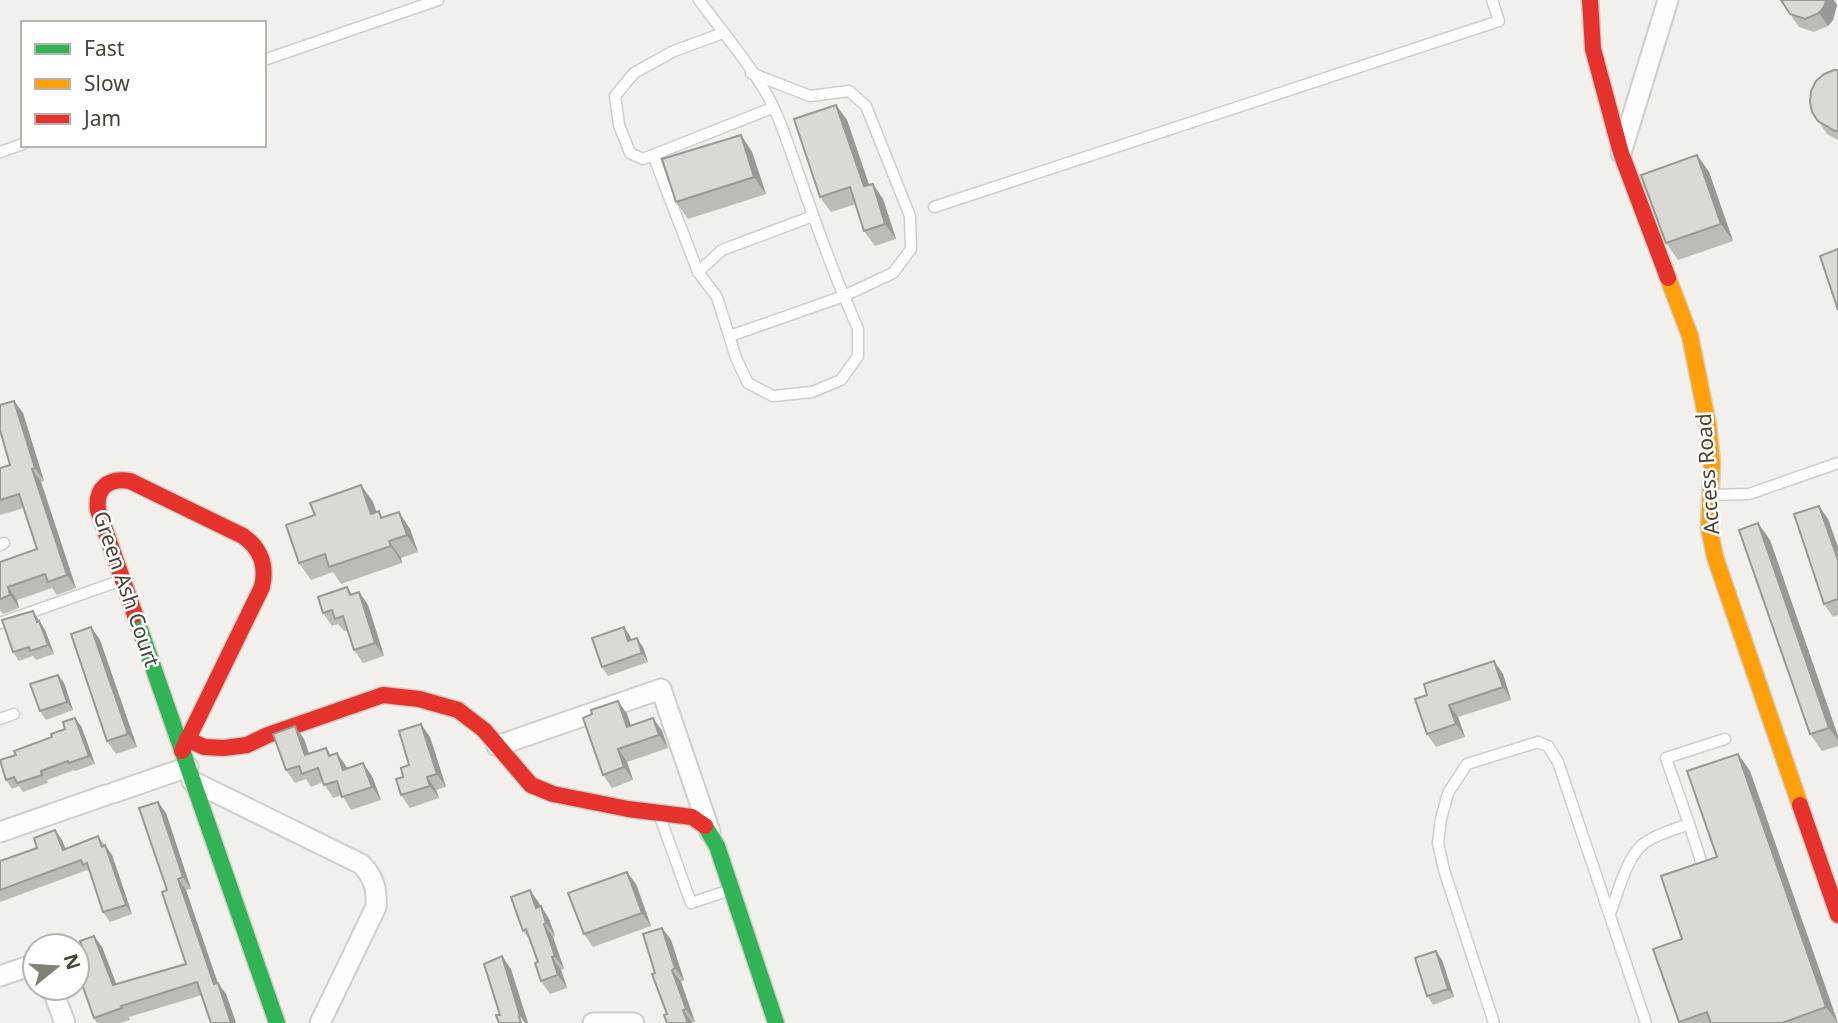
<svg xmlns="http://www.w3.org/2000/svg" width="1838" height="1023" viewBox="0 0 1838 1023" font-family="'Noto Sans',sans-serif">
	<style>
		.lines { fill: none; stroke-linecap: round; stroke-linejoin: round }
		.lane-casing { stroke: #cfcec9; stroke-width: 13 }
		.street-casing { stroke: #cfcec9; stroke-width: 23 }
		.fast-casing { stroke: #d1cec3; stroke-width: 19 }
		.slow-casing { stroke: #d1cec3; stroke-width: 19 }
		.jam-casing { stroke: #d1cec3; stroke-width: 19 }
		.lane { stroke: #fdfdfc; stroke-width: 10 }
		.street { stroke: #fdfdfc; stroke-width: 19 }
		.fast { stroke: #30b455; stroke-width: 16 }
		.slow { stroke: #ff9f0a; stroke-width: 16 }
		.jam { stroke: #e5322d; stroke-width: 16 }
		.wall { fill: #bcbbb6 }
		.shaded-wall { fill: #999894 }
		.building { fill: #dbd9d4; stroke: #999894; stroke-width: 2 }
		.labels { text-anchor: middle; stroke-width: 5; stroke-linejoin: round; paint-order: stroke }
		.street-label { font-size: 21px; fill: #484237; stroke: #fff }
	</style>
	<rect width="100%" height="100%" fill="#f1f0ec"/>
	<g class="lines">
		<g class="lane-casing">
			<g id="lane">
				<path d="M699 0C721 30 746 59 765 91 780 117 789 147 799 175 813 216 827 256 844 296L893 273 911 249 910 216 866 106 849 91 810 96 751 73"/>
				<path d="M723 33 674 51 634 73 615 96 619 125 630 153 643 159 772 108"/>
				<path d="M264 60 438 0"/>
				<path d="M0 152 23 144"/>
				<path d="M653 155 698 272 717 297 736 358 748 383 773 396 812 392 841 380 858 356V329L844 296 730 336"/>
				<path d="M934 207 1499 21 1492 0"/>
				<path d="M698 272 722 250 813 216"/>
				<path d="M1711 495 1749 494 1838 463"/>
				<path d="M0 545 4 543"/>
				<path d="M0 623 122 580"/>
				<path d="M0 719 14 714"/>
				<path d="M659 814 691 903 730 890"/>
				<path d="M1689 824 1704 870"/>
				<path d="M1610 914C1617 895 1625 864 1639 848 1650 836 1673 830 1689 824L1666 758 1725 739"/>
				<path d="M1494 1023 1444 870 1438 843 1441 819 1448 793 1467 764 1538 742 1548 746 1558 762 1646 1023"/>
			</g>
		</g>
		<g class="street-casing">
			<g id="street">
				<path d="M1621 153 1668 0"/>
				<path d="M497 746 661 689 710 832"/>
				<path d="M192 781 361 864C374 877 377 889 376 907L320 1023"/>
				<path d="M113 793 188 767"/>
				<path d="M0 832 106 795"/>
				<path d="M0 976 35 964"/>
				<path d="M52 988 65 1023"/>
				<path d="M593 1023H634"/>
			</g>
		</g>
		<g class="fast-casing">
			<g id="fast">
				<path d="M135 615 277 1023"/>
				<path d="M705 826 717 846 776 1023"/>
			</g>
		</g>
		<g class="slow-casing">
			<path id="slow" d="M1668 278 1690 336 1708 425 1712 463 1709 528 1715 557 1800 805"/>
		</g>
		<g class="jam-casing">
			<g id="jam">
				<path d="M1590 0 1593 49 1621 153 1668 278"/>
				<path d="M135 615 98 510C95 488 109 477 130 481L243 536C261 549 267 565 262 587L182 751"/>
				<path d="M187 739 204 747 224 748 247 745 268 735 383 695 419 699 458 710 484 730 531 785 553 794 628 809 692 817 705 826"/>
				<path d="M1800 805 1838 915"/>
			</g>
		</g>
		<use href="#lane" class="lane"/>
		<use href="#street" class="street"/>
		<use href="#fast" class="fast"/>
		<use href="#slow" class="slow"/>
		<use href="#jam" class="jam"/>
	</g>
	<g class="wall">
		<path d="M1781 1 1837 5 1833 20 1828 26 1814 32 1799 27Z"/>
		<path d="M1838 70V140L1827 134 1818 121Z"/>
		<path d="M836 105 847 120 869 185 883 199 896 239 875 246 864 231 856 204 831 212 820 197Z"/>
		<path d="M741 135 752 152 766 194 688 219 676 202Z"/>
		<path d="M1697 155 1709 172 1733 241 1678 260 1666 243Z"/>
		<path d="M14 401 23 413 44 481 41 482 76 588 57 595 52 588 17 600 19 608 3 614 0 610V562L37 549 24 508 0 515V468L10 465Z"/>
		<path d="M361 485 373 502 376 512 383 517 410 529 418 552 401 558 402 563 341 584 333 572 311 580 299 563 315 515Z"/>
		<path d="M1828 519 1838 547V615L1833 617 1824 604Z"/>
		<path d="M1770 540 1838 736V746L1822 751 1810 734Z"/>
		<path d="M347 587 352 594 359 592 368 605 384 656 363 663 354 650 348 630 344 631 338 624 332 626 323 613Z"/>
		<path d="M33 611 45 630 54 654 36 660 33 656 19 661 13 652Z"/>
		<path d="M91 627 100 640 137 747 116 754 107 741Z"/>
		<path d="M630 636 631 640 643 647 648 662 608 676 602 667Z"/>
		<path d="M1503 674 1511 700 1458 717 1465 737 1436 747 1427 734 1415 699Z"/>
		<path d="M58 675 64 683 73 710 46 720 40 711Z"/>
		<path d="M618 701 627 714 631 726 653 718 662 731 668 748 627 762 633 780 612 788 603 775 592 714Z"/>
		<path d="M81 726 95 764 75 771 74 770 47 780 48 783 23 792 19 786 12 789 6 780 16 755 52 737Z"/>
		<path d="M430 737 446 787 436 790 439 798 410 808 401 795 409 765Z"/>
		<path d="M304 739 309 753 326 748 331 755 346 766 347 768 372 776 381 800 351 810 342 795 333 798 323 782 311 787 306 779 295 783 286 770Z"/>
		<path d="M1738 754 1750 771 1838 1023H1680L1679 1022 1682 939 1717 857Z"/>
		<path d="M166 813 191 889 186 890 217 983 226 994 236 1023H211L202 995 129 1017 130 1020 120 1023H97L94 1018 82 983 77 976V948L102 947 116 984 186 964 167 890Z"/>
		<path d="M55 830 62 840 66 849 98 836 112 855 132 914 110 922 103 912 91 874 87 870 0 902V861L37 848Z"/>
		<path d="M636 884 651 926 593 947 584 934Z"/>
		<path d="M530 890 549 919 555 936 553 937 564 969 561 970 567 988 550 994 541 981 538 962 531 941 523 931Z"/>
		<path d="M662 928 671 940 684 980 681 982 695 1022H692L667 1014 655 973Z"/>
		<path d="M1442 960 1454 997 1433 1005 1427 996Z"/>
	</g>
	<g class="shaded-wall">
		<path d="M1826 0H1834L1837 5 1833 20 1828 26 1819 13Z"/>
		<path d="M836 105 847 120 875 202 864 186Z"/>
		<path d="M741 135 752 152 766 194 754 177Z"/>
		<path d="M1697 155 1709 172 1733 241 1721 224Z"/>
		<path d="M873 184 883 199 896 239 885 224Z"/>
		<path d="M14 401 23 413 44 481 35 468Z"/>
		<path d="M32 469 41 482 76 588 67 575Z"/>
		<path d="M361 485 373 502 383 531 371 514Z"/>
		<path d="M1819 506 1828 519 1838 547V560Z"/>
		<path d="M399 512 410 529 418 552 407 535Z"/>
		<path d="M1758 523 1770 540 1838 736V740L1829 728Z"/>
		<path d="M389 541 401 558 402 563 391 546Z"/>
		<path d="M8 587 17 600 19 608 10 595Z"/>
		<path d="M359 592 368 605 384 656 375 643Z"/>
		<path d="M33 611 45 630 54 654 48 645Z"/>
		<path d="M91 627 100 640 137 747 128 734Z"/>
		<path d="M624 627 630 636 634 649 628 641Z"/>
		<path d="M637 638 643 647 648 662 642 653Z"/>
		<path d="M1494 661 1503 674 1511 700 1503 687Z"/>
		<path d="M58 675 64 683 73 710 67 702Z"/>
		<path d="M618 701 627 714 636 740 627 727Z"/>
		<path d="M1449 705 1458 717 1465 737 1456 724Z"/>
		<path d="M75 718 81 726 95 764 89 756Z"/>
		<path d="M653 718 662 731 668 748 659 735Z"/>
		<path d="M421 724 430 737 446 787 437 774Z"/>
		<path d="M295 726 304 739 314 768 305 755Z"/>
		<path d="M618 749 627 762 633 780 624 767Z"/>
		<path d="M337 753 346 766 352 782 343 770Z"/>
		<path d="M1738 754 1750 771 1838 1023 1826 1007Z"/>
		<path d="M363 763 372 776 381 800 372 787Z"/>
		<path d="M427 777 436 790 439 798 430 786Z"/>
		<path d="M158 802 166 813 191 889 183 877Z"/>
		<path d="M55 830 62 840 69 860 63 850Z"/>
		<path d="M105 845 112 855 132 914 126 905Z"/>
		<path d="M627 872 636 884 651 926 642 913Z"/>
		<path d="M178 879 186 890 222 995 214 984Z"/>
		<path d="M530 890 539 903 545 920 536 908Z"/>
		<path d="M541 906 549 919 555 936 546 923Z"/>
		<path d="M544 924 553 937 564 969 555 956Z"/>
		<path d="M662 928 671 940 684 980 675 968Z"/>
		<path d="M94 936 102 947 121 996 113 985Z"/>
		<path d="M1436 951 1442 960 1454 997 1448 989Z"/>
		<path d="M502 956 511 969 528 1023H525L520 1016Z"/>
		<path d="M552 957 561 970 567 988 558 975Z"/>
		<path d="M672 970 681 982 695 1022 686 1009Z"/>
		<path d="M218 983 226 994 236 1023H231Z"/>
		<path d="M683 1010 692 1022 693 1023H688Z"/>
	</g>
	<g class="building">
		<path d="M1781 0H1826L1824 7 1819 13 1805 19 1790 14Z"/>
		<path d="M1834 70H1838V131H1835L1818 121 1812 112 1810 102 1811 91 1816 81 1824 74Z"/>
		<path d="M836 105 864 186 873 184 885 224 864 231 850 187 820 197 794 119Z"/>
		<path d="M741 135 754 177 676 202 662 159Z"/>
		<path d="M1697 155 1721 224 1666 243 1641 175Z"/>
		<path d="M1838 249V310L1820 256Z"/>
		<path d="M14 401 35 468 32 469 67 575 48 582 45 574 8 587 10 595 0 599V562L37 549 19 494 0 500V468L10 465 0 430V405Z"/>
		<path d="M361 485 371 514 379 511 381 518 399 512 407 535 389 541 391 546 329 567 325 554 299 563 286 525 315 515 310 503Z"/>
		<path d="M1819 506 1838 560V599L1824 604 1794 514Z"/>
		<path d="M1758 523 1829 728 1810 734 1739 530Z"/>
		<path d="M347 587 350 595 359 592 375 643 354 650 343 616 335 619 332 610 323 613 318 597Z"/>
		<path d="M33 611 37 622 39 621 48 645 30 651 29 647 13 652 2 620Z"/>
		<path d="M91 627 128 734 107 741 71 634Z"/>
		<path d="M624 627 628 641 637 638 642 653 602 667 592 638Z"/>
		<path d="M1494 661 1503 687 1449 705 1456 724 1427 734 1415 699 1427 695 1424 684Z"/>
		<path d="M58 675 67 702 40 711 30 684Z"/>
		<path d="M618 701 627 727 653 718 659 735 618 749 624 767 603 775 583 718 592 714 591 710Z"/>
		<path d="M75 718 89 756 69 763 68 761 41 771 42 775 17 783 14 777 6 780 0 760 16 755 14 751 52 737 51 734 65 729 63 722Z"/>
		<path d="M421 724 437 774 427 777 430 786 401 795 396 779 403 777 401 768 409 765 399 731Z"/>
		<path d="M295 726 305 755 326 748 329 756 337 753 343 770 363 763 372 787 342 797 337 781 324 785 318 768 302 774 299 766 286 770 273 734Z"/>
		<path d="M1738 754 1826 1007 1782 1023H1711L1707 1012 1679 1022 1653 949 1682 939 1661 876 1717 857 1687 771Z"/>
		<path d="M158 802 183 877 178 879 214 984 218 983 231 1023H211L197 982 121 1006 122 1008 94 1018 77 970V948L82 946 80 941 94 936 113 985 186 964 162 892 167 890 139 808Z"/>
		<path d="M55 830 63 850 98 836 102 847 105 845 126 905 103 912 87 863 83 865 81 860 0 890V861L37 848 34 838Z"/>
		<path d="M627 872 642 913 584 934 568 893Z"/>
		<path d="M530 890 536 908 541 906 546 923 544 924 555 956 552 957 558 975 541 981 535 963 538 962 526 929 523 931 511 897Z"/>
		<path d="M662 928 675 968 672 970 686 1009 683 1010 688 1023H667L664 1015 667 1014 652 974 655 973 643 934Z"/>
		<path d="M1436 951 1448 989 1427 996 1415 958Z"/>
		<path d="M502 956 520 1016 519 1017 521 1023H499L496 1015H500L484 964Z"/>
	</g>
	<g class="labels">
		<g class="street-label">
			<text transform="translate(1708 474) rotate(-94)" y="7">Access Road</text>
			<text transform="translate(126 589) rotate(71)" y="7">Green Ash Court</text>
		</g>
	</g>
	<rect x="21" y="21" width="245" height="126" fill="#ffffff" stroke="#b6b3af" stroke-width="2"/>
	<rect x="35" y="44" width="35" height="10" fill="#30b455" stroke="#b6b3af" stroke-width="2"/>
	<text x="84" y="56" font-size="21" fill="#484237">Fast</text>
	<rect x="35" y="79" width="35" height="10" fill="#ff9f0a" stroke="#b6b3af" stroke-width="2"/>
	<text x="84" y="91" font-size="21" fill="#484237">Slow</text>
	<rect x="35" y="114" width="35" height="10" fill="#e5322d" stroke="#b6b3af" stroke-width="2"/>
	<text x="84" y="126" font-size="21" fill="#484237">Jam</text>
	<g transform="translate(56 967) rotate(72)"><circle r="33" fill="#ffffff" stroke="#b6b3af" stroke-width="2"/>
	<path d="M0-5L12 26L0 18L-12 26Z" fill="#837f76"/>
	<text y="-10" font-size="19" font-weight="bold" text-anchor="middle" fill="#484237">N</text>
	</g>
</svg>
